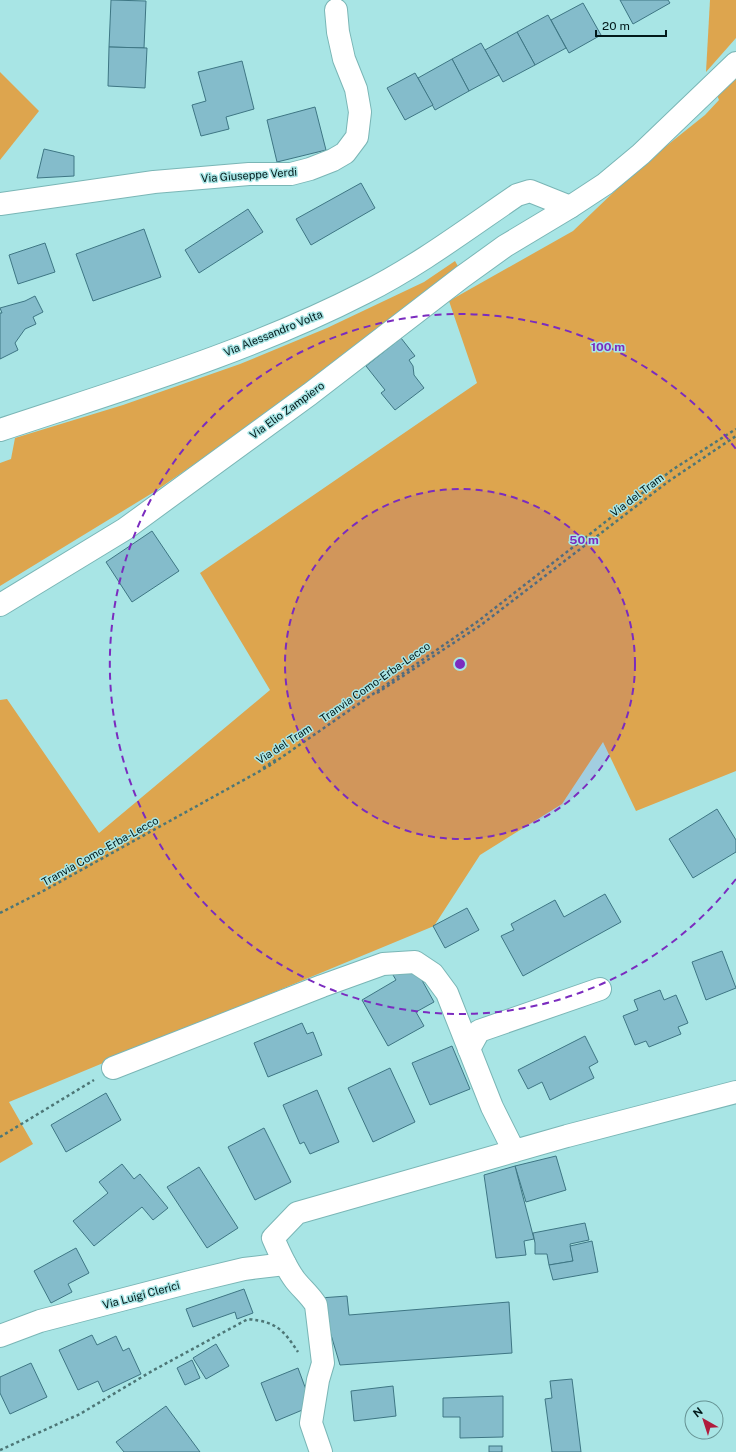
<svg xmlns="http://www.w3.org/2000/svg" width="736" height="1452" viewBox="0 0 736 1452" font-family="'Public Sans',sans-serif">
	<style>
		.green { fill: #dda54e }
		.building { fill: #84bccb; stroke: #3e7684 }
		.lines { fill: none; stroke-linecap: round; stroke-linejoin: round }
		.minor-casing { stroke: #7ab6b6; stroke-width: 24 }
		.tertiary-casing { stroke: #7ab6b6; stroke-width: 24 }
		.path { stroke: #4d7676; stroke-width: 2.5; stroke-dasharray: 3 3; stroke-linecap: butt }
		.minor { stroke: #fff; stroke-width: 22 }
		.tertiary { stroke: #fff; stroke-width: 22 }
		.ring { fill: none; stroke: #7b2cbf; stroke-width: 2; stroke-dasharray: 7 5 }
		.labels { text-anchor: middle; stroke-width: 3; stroke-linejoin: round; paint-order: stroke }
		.street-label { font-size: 11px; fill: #02191a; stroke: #a8e5e5 }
		.centre { fill: #7b2cbf; stroke: #a8e5e5; stroke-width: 2 }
		.ring-label { font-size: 12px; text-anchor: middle; font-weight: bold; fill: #7b2cbf; stroke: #a8e5e5; stroke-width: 3; stroke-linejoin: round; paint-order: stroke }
	</style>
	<rect width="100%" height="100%" fill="#a8e5e5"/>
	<g class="green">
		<path d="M710 0H736V38L706 72Z"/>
		<path d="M736 62V771L636 811 603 742 562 804 480 855 434 926 9 1102 33 1144 0 1163V700L7 699 99 833 270 690 200 573 477 383 449 301 573 231 640 167 705 115 719 100 713 85Z"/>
		<path d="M0 72 39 111 0 160Z"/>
		<path d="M455 261 459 268 310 384 154 492 0 586V463L11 459 15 438 123 405 240 364 327 328 424 282Z"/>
	</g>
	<g class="building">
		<path d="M111 0 146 1 144 48 109 47Z"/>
		<path d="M620 0H668L670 3 633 24Z"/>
		<path d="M583 3 601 35 569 53 551 20Z"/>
		<path d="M548 15 566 48 535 65 517 32Z"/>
		<path d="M517 32 535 65 503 82 485 50Z"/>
		<path d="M481 43 499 75 469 91 452 59Z"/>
		<path d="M109 47 147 48 145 88 108 86Z"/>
		<path d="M452 59 469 91 435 110 418 78Z"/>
		<path d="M242 61 254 109 226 117 229 129 201 136 192 105 206 101 198 72Z"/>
		<path d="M415 73 433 105 405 120 387 88Z"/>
		<path d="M315 107 326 150 277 162 267 120Z"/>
		<path d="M44 149 74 156V176L37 178Z"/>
		<path d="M361 183 375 208 311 245 296 219Z"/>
		<path d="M248 209 263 232 199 273 185 250Z"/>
		<path d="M144 229 161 277 93 301 76 254Z"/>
		<path d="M45 243 55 272 18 284 9 255Z"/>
		<path d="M35 296 43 312 33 317 36 324 25 329 15 343 18 350 0 359V313H2L0 308 25 301Z"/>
		<path d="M401 338 415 356 409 360 413 366 414 375 424 388 395 410 381 393 385 390 366 366Z"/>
		<path d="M152 531 179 571 132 602 106 562Z"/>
		<path d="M717 809 736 840V852L693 878 669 839Z"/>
		<path d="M605 894 621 922 523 976 501 936 514 930 511 924 555 900 564 917Z"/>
		<path d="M467 908 479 930 445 948 433 926Z"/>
		<path d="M722 951 736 988 706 1000 692 962Z"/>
		<path d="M413 964 434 1002 416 1012 424 1026 388 1046 362 1000 396 980 393 975Z"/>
		<path d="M660 990 664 1000 676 995 688 1023 678 1027 681 1034 649 1047 646 1041 635 1045 623 1016 638 1010 634 1000Z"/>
		<path d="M302 1023 307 1034 313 1032 322 1055 268 1077 254 1043Z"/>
		<path d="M585 1036 598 1062 589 1067 594 1078 550 1100 542 1082 528 1089 518 1070Z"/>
		<path d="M452 1046 470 1089 430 1105 412 1063Z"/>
		<path d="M390 1068 415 1122 373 1142 348 1088Z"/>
		<path d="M317 1090 339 1142 310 1154 304 1142 300 1144 283 1105Z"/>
		<path d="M106 1093 121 1120 66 1152 51 1125Z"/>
		<path d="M264 1128 291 1182 255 1200 228 1147Z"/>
		<path d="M556 1156 566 1190 526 1202 515 1166Z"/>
		<path d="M122 1164 134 1179 140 1174 168 1208 153 1220 142 1207 94 1246 73 1221 108 1193 99 1182Z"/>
		<path d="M515 1166 534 1239 524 1241 526 1255 496 1258 484 1175Z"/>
		<path d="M199 1167 238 1228 207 1248 167 1187Z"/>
		<path d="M585 1223 589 1240 570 1244 573 1261 549 1265 547 1254H535V1243L533 1233Z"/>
		<path d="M592 1241 598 1272 553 1280 549 1265 573 1261 570 1246Z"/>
		<path d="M76 1248 89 1273 68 1284 72 1292 51 1303 34 1271Z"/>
		<path d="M244 1289 253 1313 237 1319 235 1312 193 1327 186 1309Z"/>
		<path d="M347 1296 349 1315 509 1302 512 1353 340 1365 320 1298Z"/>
		<path d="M92 1335 97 1345 116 1336 123 1351 129 1348 141 1374 103 1392 98 1381 78 1390 59 1350Z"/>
		<path d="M216 1344 229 1366 206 1379 193 1358Z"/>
		<path d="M192 1360 200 1378 185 1385 177 1368Z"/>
		<path d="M31 1363 47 1397 10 1414 0 1393V1377Z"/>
		<path d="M298 1368 312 1406 276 1421 261 1383Z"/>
		<path d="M572 1379 581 1452H552L545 1399 552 1398 550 1381Z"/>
		<path d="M393 1386 396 1416 354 1421 351 1391Z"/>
		<path d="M503 1396V1437L460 1438V1417H443V1398Z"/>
		<path d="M166 1406 200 1452H124L116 1442Z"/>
		<rect x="489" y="1446" width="13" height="6"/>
	</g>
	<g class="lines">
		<g class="minor-casing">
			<g id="minor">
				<path d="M0 204 154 182 249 174H291L310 169 333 160 345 153 357 137 360 112 356 89 344 59 338 32 336 10"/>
				<path d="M0 430C123 389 249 352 364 293 418 266 467 229 517 195L530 191 570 207"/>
				<path d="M469 1049 479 1031 600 989"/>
				<path d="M113 1068 322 986 383 964 415 962 433 974 447 993 492 1107 514 1151"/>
				<path d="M0 1336 40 1321 194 1281 244 1269 285 1264"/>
				<path d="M321 1452 311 1423 318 1380 323 1363 316 1305C310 1295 302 1289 295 1280 286 1268 279 1252 273 1238L297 1213 567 1136 736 1092"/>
			</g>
		</g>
		<g class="tertiary-casing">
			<path id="tertiary" d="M0 605 125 529 310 394 462 277 505 246 570 207 605 184 641 154 736 63"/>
		</g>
		<g class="path">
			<path d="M377 693 481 625 669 481 736 436"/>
			<path d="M263 768 277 759"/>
			<path d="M0 913 47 889 269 766 477 622 672 470 736 429"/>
			<path d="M0 1137 94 1080"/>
			<path d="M0 1450 80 1414 152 1371 248 1319C276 1322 283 1329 298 1352"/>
		</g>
		<use href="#minor" class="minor"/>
		<use href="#tertiary" class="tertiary"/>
	</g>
	<circle cx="460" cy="664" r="175" fill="#7b2cbf" fill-opacity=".12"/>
	<g class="ring">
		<circle cx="460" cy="664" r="175"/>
		<path d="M736 879A350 350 0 1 1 736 449"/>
	</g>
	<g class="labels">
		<g class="street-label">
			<text transform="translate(249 175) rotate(-4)" y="4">Via Giuseppe Verdi</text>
			<text transform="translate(273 333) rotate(-22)" y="4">Via Alessandro Volta</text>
			<text transform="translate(287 410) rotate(-36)" y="4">Via Elio Zampiero</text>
			<text transform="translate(637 495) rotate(-37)" y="4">Via del Tram</text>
			<text transform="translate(375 682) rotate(-35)" y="4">Tranvia Como-Erba-Lecco</text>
			<text transform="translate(284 744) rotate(-33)" y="4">Via del Tram</text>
			<text transform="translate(100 851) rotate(-29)" y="4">Tranvia Como-Erba-Lecco</text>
			<text transform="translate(141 1295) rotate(-15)" y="4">Via Luigi Clerici</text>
		</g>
	</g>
	<circle cx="460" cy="664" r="6" class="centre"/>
	<g class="ring-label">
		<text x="608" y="351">100 m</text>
		<text x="584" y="544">50 m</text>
	</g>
	<g transform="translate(704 1420) rotate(321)"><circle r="19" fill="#a8e5e5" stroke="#669394"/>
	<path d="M0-3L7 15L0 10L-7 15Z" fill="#b01c3d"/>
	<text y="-6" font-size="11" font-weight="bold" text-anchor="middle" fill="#02191a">N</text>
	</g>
	<path d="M596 30v6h70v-6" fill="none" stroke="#02191a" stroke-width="2"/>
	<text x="602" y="30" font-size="12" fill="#02191a" stroke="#a8e5e5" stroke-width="3" paint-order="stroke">20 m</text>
</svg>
